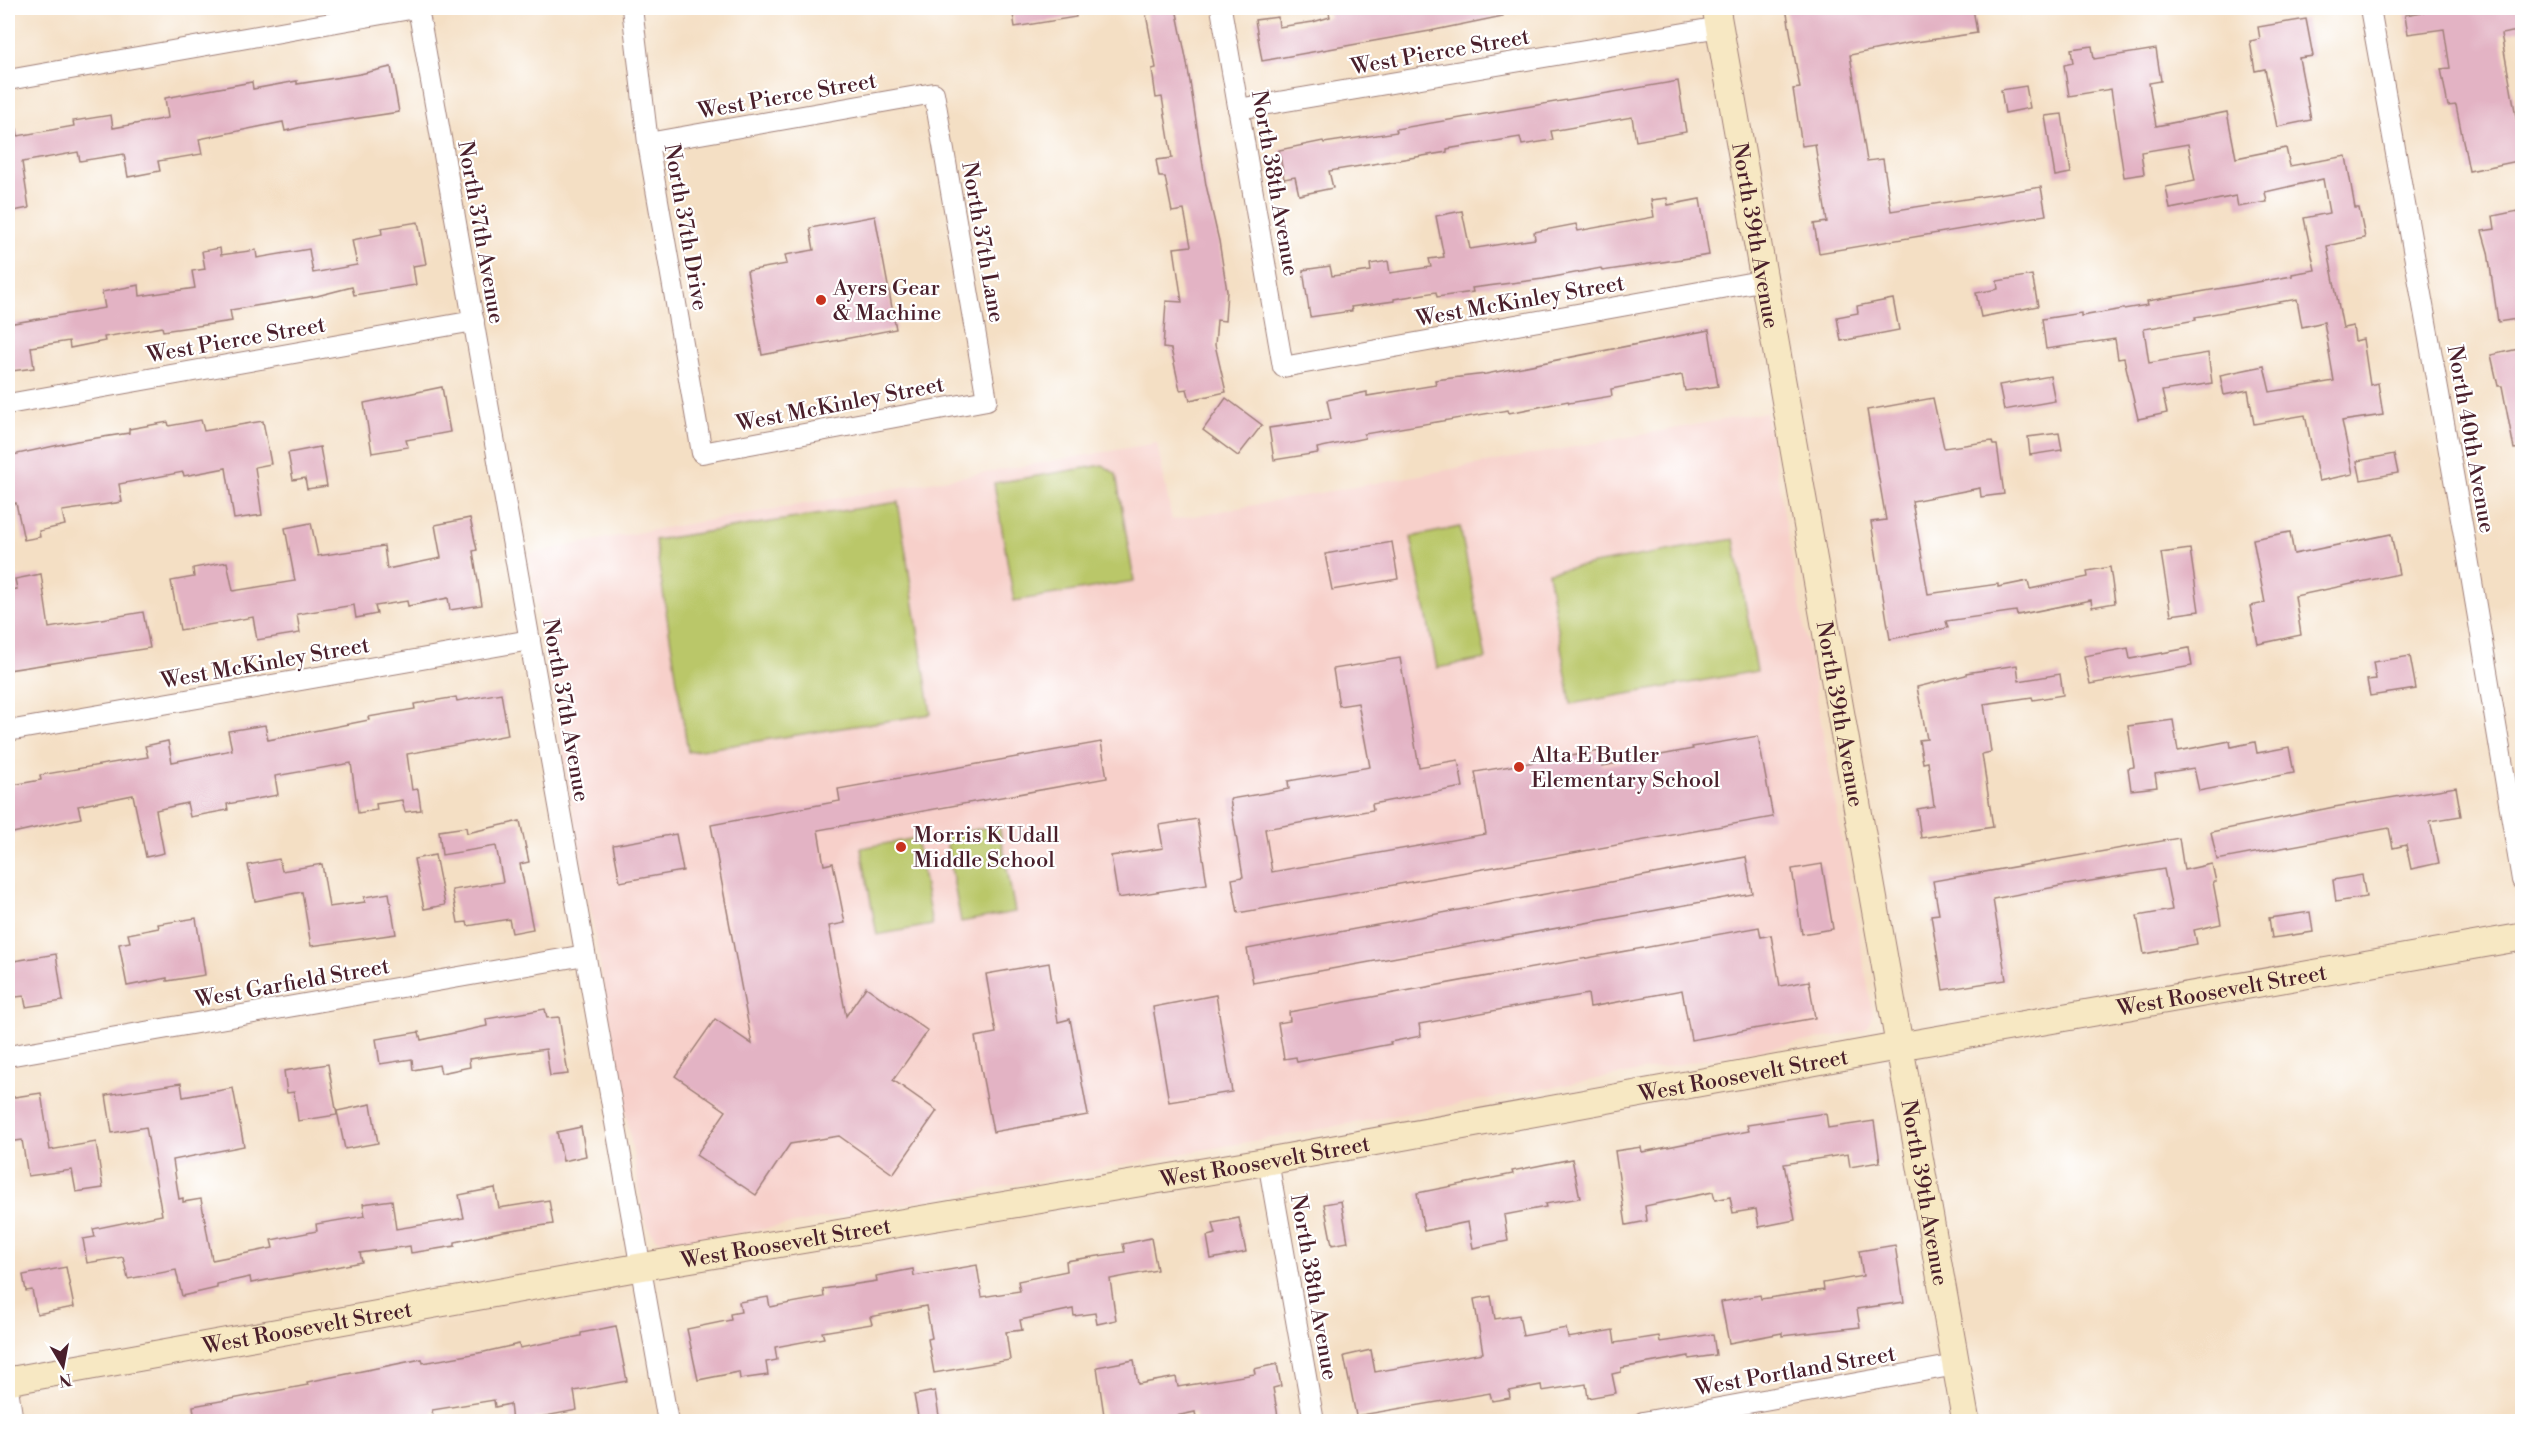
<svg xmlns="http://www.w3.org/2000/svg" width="2530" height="1429" viewBox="0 0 2530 1429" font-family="'Libre Bodoni',serif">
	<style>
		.built { fill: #f7d0ca }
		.green { fill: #bac769; stroke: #82734a; stroke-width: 1.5 }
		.building { fill: #e3b3c4 }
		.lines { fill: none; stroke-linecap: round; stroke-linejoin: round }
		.street-casing { stroke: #9f7f78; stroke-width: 22 }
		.secondary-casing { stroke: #9f7f78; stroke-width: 29 }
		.street { stroke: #fff; stroke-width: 20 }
		.secondary { stroke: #f7e8c3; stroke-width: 27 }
		.poi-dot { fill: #c8321e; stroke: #fff; stroke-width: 2 }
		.labels { text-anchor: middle; stroke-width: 4.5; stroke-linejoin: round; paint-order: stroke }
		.street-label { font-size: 22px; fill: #4a1f2b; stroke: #fff }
		.poi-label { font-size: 22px; fill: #4a1f2b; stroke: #fff; text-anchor: start }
	</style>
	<rect width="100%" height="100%" fill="#fff"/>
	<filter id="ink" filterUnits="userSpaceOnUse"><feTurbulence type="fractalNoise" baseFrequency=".0167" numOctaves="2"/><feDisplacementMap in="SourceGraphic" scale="12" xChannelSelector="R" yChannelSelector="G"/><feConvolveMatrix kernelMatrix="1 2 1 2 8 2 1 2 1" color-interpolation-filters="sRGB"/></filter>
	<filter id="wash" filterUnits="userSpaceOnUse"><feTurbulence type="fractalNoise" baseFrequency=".008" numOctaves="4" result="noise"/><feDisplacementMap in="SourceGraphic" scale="24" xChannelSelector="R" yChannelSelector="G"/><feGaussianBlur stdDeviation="1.35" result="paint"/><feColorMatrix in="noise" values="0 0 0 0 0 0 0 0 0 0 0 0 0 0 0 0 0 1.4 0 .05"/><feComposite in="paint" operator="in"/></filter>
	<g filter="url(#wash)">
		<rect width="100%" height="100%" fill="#f4dfc4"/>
		<path class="built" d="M1766 412 1873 1015 1870 1024 1863 1031 670 1246 655 1238 645 1222 528 554 613 537 1157 443 1172 520Z"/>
		<g class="green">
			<path d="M1103 465 1116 474 1134 581 1014 601 994 483Z"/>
			<path d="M898 502 931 714 688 752 655 540Z"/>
			<path d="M1460 527 1486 659 1437 668 1411 537Z"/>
			<path d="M1734 539 1757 671 1571 704 1548 572Z"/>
			<path d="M999 825 1015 912 961 922 945 835Z"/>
			<path d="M916 838 932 925 877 935 861 848Z"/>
		</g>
		<g id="blocks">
			<g class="building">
				<path d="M1012 8H1075L1076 17 1015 27Z"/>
				<path d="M1176 8 1187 63 1206 185 1219 241 1227 291 1225 321 1217 320 1215 345 1226 392 1190 400 1187 389 1180 390 1171 349 1163 348 1166 301 1182 302 1174 248 1191 246 1184 210 1172 212 1165 177H1159L1156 160 1172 158 1162 97 1156 98 1152 69 1156 68 1146 14Z"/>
				<path d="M1328 8H1502L1503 16 1430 31 1262 61 1255 20 1278 17 1279 27 1313 22 1330 17Z"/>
				<path d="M1786 8H1973L1977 33 1909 43 1850 55 1867 161 1883 159 1891 211 2041 187 2046 215 1819 253 1814 224 1827 222 1815 144 1802 146 1793 89 1800 88Z"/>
				<path d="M2440 8H2523V30L2501 34 2517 122 2523 121V160L2469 171 2456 105 2448 106 2441 69 2450 68 2444 29 2408 34 2405 15 2440 9Z"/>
				<path d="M2306 19 2313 56 2299 58 2311 120 2277 127 2265 69 2255 71 2250 41 2260 39 2258 27Z"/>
				<path d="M2092 46 2094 59 2156 49 2161 81 2149 83 2156 126 2227 112 2236 158 2286 148 2290 166 2346 156 2355 208H2359L2365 238 2327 246 2343 328 2353 326 2355 341 2363 339 2370 385 2378 383 2383 415 2342 421 2353 474 2319 481 2305 415 2254 424 2248 390 2224 395 2220 375 2264 366 2270 392 2334 381 2324 322 2302 327 2297 299 2195 317 2196 320 2144 329 2149 363 2208 353 2212 383 2162 391 2167 413 2138 419 2124 358 2118 359 2115 339 2046 349 2042 319 2081 313V316L2148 305 2147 301 2292 276V274L2315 270 2304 218 2329 213 2323 179 2265 192 2267 202 2238 207 2236 196 2170 209 2166 187 2195 181 2188 144 2141 152 2144 174 2124 177 2111 89 2069 96 2064 65 2073 63 2071 49Z"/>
				<path d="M391 67 399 112 306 126 285 131 283 122 199 139 202 154 158 161 160 171 128 177 124 154 80 161 78 152 22 162 29 208 8 212V130L17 129 18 136 74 126 73 121 111 115 113 128 168 118 165 98 252 82 253 89 297 81V84L360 74Z"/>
				<path d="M1678 81 1686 132 1636 141 1632 117 1551 131 1553 140 1522 145 1520 137 1447 149V152L1329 171 1333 188 1299 195 1295 177 1284 179 1279 150 1323 141 1324 143 1397 132 1396 129Z"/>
				<path d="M2026 86 2030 108 2005 113 2001 90Z"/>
				<path d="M2062 114 2071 173 2055 176 2045 116Z"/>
				<path d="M1667 198 1668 205 1700 199 1709 255 1602 271 1601 268 1543 279 1472 288 1473 292 1437 297 1436 292 1394 299V301L1351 307 1352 311 1310 317 1303 270 1330 266 1332 276 1371 271 1370 264 1388 261 1390 273 1431 267 1429 259 1444 257 1436 216 1462 211 1470 249 1535 239 1534 232 1576 224 1578 231 1654 217 1651 200Z"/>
				<path d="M2523 210V318L2498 322 2488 252 2482 231 2495 229 2493 216Z"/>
				<path d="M875 216 896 329 762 355 747 271 787 264 785 255 814 250 810 228Z"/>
				<path d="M418 222 426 264 413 266 416 285 354 295 352 287 317 296 230 310 232 321 163 331 162 327 104 337 105 341 70 348 69 341 31 347 34 368 12 371 8 345V324L105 308 102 292 139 285 140 296 195 288 192 271 205 269 202 251 220 248 221 255 256 250 257 258 309 249 313 273 357 265 352 240 382 234 381 228Z"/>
				<path d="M2032 275 2038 306 1981 317 1976 293 1998 289 1997 281Z"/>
				<path d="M1893 299 1899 330 1841 341 1837 317 1858 313 1857 306Z"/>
				<path d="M1709 330 1718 386 1685 391 1682 375 1611 389 1612 396 1569 403 1568 401 1509 413 1508 410 1364 434 1365 438 1317 448 1318 453 1274 460 1269 428 1331 419 1327 400 1367 392V396L1436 385 1435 380 1486 374Z"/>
				<path d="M2523 348V448L2514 449 2502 386H2498L2491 355Z"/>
				<path d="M2050 376 2055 401 2004 410 1999 385Z"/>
				<path d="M442 387 450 432 406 440 408 447 372 453 364 403Z"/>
				<path d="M1226 398 1262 425 1238 456 1203 430Z"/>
				<path d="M1933 398 1944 448 1992 441 1993 445H1997L2004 494 1981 497 1980 488 1912 501 1928 594 1998 584V587L2028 581 2030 589 2088 577 2087 571 2110 567 2115 603 2092 607 2091 600 2017 615 2016 611 1946 621 1948 628 1890 639 1871 522 1886 520 1867 410Z"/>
				<path d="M201 420 204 431 263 421 271 464 255 467 262 515 234 519 226 468 184 476 183 472 119 484 122 502 62 511 65 525 39 531 40 537 24 540 16 503 8 505V456L77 441 129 433V429L168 422 169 426Z"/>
				<path d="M2059 433 2062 450 2030 455 2028 437Z"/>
				<path d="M320 447 327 486 307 489 305 478 293 480 288 453Z"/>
				<path d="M2394 454 2398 473 2361 480 2357 461Z"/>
				<path d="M470 518 477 550 473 551 482 605 450 610 448 598 408 606 407 601 375 606 377 614 356 618 354 605 297 614 300 633 257 640 253 617 180 630 171 581 194 577 193 568 227 562 233 591 295 581 285 528 311 523 318 556 384 546 387 569 441 558 435 525Z"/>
				<path d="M2290 532 2294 554 2391 534 2399 574 2295 596 2301 635 2258 644 2250 606 2265 603 2253 539Z"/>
				<path d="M1392 542 1398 579 1332 590 1325 554Z"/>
				<path d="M2190 549 2199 611 2171 615 2161 553Z"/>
				<path d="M41 574 49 628 143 612 150 648 8 670V590L17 589 15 579Z"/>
				<path d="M2128 648 2130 659 2189 648 2192 666 2090 684 2084 656Z"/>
				<path d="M2410 656 2416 689 2370 696 2367 680 2376 679 2373 662Z"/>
				<path d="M1400 658 1419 767 1458 760 1463 787 1372 804 1373 810 1265 829 1272 872 1486 834 1475 772 1600 751 1602 766 1693 749 1692 747 1758 736 1773 817 1238 913 1232 879 1243 877 1230 799 1289 789 1288 781 1370 767 1358 703 1339 706 1333 669Z"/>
				<path d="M2017 665 2019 681 2060 674 2063 695 2033 700 2032 697 1984 704 1991 752 1982 754 1993 827 1921 838 1917 809 1934 806 1928 762 1923 763 1919 740 1927 739 1917 687 1966 675V673Z"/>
				<path d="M501 693 508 735 407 754 412 790 418 789 421 810 405 812 402 800 376 804 377 810 358 813 351 763 275 776 278 795 227 804 228 810 190 817 187 803 156 810 164 853 146 857 133 795 78 806 81 818 8 834V786L41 780 40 775 148 757 145 746 168 741 172 762 232 750 228 731 265 725 268 740 369 720 368 717 415 709 414 704 456 697 457 701Z"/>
				<path d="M2173 720 2178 751 2230 741 2231 747 2255 742 2257 753 2289 747 2294 773 2199 791 2194 768 2155 774 2157 787 2131 790 2128 768 2134 767 2128 726Z"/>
				<path d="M1101 742 1107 778 818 830 824 865 833 863 845 923 829 926 846 1016 866 987 928 1031 893 1080 937 1111 893 1174 839 1136 790 1144 756 1195 696 1155 726 1111 675 1076 715 1019 752 1044 711 825 840 801 838 789Z"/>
				<path d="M2456 787 2461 816 2430 821 2439 863 2411 869 2406 845 2393 848 2389 828 2217 860 2211 832 2334 807Z"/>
				<path d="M1197 819 1207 884 1118 898 1111 856 1163 848 1159 825Z"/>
				<path d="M520 821 529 862 520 864 533 929 512 933 509 919 468 926 467 922 458 923 452 890 503 882 496 846 442 855 439 831 466 827 467 833Z"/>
				<path d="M676 834 683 871 620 882 613 845Z"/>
				<path d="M2179 838 2184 870 2212 864 2216 882H2213L2221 924 2194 930 2197 944 2144 954 2137 916 2172 910 2164 869 2060 886 1993 899 2006 980 1943 990 1931 915 1939 914 1933 881Z"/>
				<path d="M435 855 445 905 424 909 414 859Z"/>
				<path d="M1746 857 1752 893 1253 983 1247 949Z"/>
				<path d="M279 859 282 871 322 864 329 907 365 902 364 897 389 893 396 934 311 946 302 892 255 901 248 865Z"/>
				<path d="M1822 864 1833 929 1802 934 1792 869Z"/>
				<path d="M2362 875 2366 897 2336 902 2333 880Z"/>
				<path d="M2310 912 2313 932 2272 938 2269 918Z"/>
				<path d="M196 918 205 975 167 981V978L127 986 119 944 130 942 128 934 159 928 158 924Z"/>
				<path d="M1759 927 1761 937 1771 935 1780 986 1809 981 1815 1018 1691 1040 1682 990 1590 1007 1588 994 1419 1024 1421 1036 1390 1042 1391 1044 1297 1062 1296 1057 1284 1059 1278 1023 1290 1021 1289 1012Z"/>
				<path d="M56 954 63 1001 26 1007 24 996 8 998V962Z"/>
				<path d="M1049 963 1058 1022 1070 1019 1088 1115 993 1132 975 1037 996 1033 986 974Z"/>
				<path d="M1216 995 1232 1092 1169 1102 1153 1007Z"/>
				<path d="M545 1009 547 1018 559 1017 568 1074 550 1076 546 1049 469 1059 470 1067 441 1073 439 1065 413 1070 412 1059 380 1064 376 1039 419 1032 421 1040 487 1026 486 1019Z"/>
				<path d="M328 1064 337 1115 298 1121 294 1092 287 1093 284 1071Z"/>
				<path d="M181 1083 183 1097 233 1088 244 1146 173 1160 179 1199 183 1198V1202L201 1199 212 1260 273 1248 271 1240 317 1231 316 1224 365 1216 363 1204 392 1200 396 1229 464 1218 459 1195 495 1188 499 1208 549 1200 553 1224 504 1231 455 1242V1246L411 1253 410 1246 360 1253 362 1262 251 1283 250 1277 217 1284V1288L182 1296 176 1270 128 1279 123 1257 87 1263 83 1239 95 1237 93 1229 162 1215 146 1127 112 1133 106 1095Z"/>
				<path d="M41 1093 50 1150 96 1142 103 1188 76 1192 72 1170 28 1176 22 1140 8 1142V1098Z"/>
				<path d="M371 1104 378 1143 345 1149 337 1111Z"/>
				<path d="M1826 1113 1828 1128 1874 1121 1880 1162 1850 1167 1848 1154 1784 1164 1795 1220 1759 1227 1756 1209 1733 1213 1730 1197 1715 1200 1713 1192 1645 1206 1647 1221 1626 1225 1615 1151 1641 1147 1642 1152 1749 1131 1747 1125Z"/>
				<path d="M581 1127 586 1156 563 1161 557 1132Z"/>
				<path d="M1572 1159 1580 1198 1545 1204 1546 1207 1504 1215 1508 1241 1473 1248 1468 1222 1424 1231 1417 1193 1513 1174 1512 1171Z"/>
				<path d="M1341 1201 1348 1242 1332 1245 1324 1204Z"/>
				<path d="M1239 1218 1246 1252 1211 1259 1207 1236 1216 1234 1213 1223Z"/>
				<path d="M1151 1238 1157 1270 1110 1279 1116 1320 1097 1324 1095 1313 1074 1316 1073 1309 1020 1320 1022 1330 1006 1332 1010 1360 934 1373 928 1339 932 1338 926 1306 870 1317 872 1324 822 1332 824 1338 775 1347 777 1360 766 1362 768 1375 740 1379 739 1372 698 1380 687 1329 731 1320 730 1314 741 1312 739 1302 768 1297 770 1307 824 1297 823 1289 877 1281 876 1276 913 1269 914 1276 977 1265 982 1297 1020 1291 1018 1281 1067 1271 1066 1261 1125 1252 1123 1244Z"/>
				<path d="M1895 1245 1904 1302 1857 1309 1860 1327 1782 1336V1333L1729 1343 1721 1302 1760 1295 1761 1299 1824 1290 1823 1283 1863 1276 1859 1251Z"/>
				<path d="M66 1267 74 1307 37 1314 32 1290 26 1291 23 1275Z"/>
				<path d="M1491 1296 1495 1319 1519 1315 1523 1336 1566 1328 1568 1338 1613 1330 1615 1343 1659 1336 1660 1342 1713 1334 1716 1355 1689 1359V1356L1621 1368V1372L1612 1374 1616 1393 1588 1398 1586 1384 1542 1391 1541 1385 1509 1391 1510 1398 1492 1401 1490 1393 1356 1416 1344 1356 1371 1350 1375 1372 1483 1353 1474 1299Z"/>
				<path d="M616 1326 627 1381 574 1391 577 1410 535 1418V1422H512L510 1404 495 1407 494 1400 432 1410 434 1422H195L193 1406 308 1385 307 1382 422 1359 423 1363 484 1352 519 1344 520 1348 581 1336V1333Z"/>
				<path d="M1134 1360 1138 1384 1176 1377 1178 1387 1255 1374 1254 1369 1277 1364 1281 1386 1273 1388 1279 1422H1197L1195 1412 1148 1422H1105L1097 1367Z"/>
				<path d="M935 1391 940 1422H919L914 1395Z"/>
			</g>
		</g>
	</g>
	<g filter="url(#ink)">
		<use href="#blocks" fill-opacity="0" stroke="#9f7f78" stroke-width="1.5"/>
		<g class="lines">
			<g class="street-casing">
				<g id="street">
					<path d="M418 8 668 1422"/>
					<path d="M632 8 648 143 702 453 987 400 934 93 648 143"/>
					<path d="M1221 8 1283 367 1766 280"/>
					<path d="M2370 8 2467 552 2522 880"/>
					<path d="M8 80 416 8"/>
					<path d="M1238 109 1720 27"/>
					<path d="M8 404 474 321"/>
					<path d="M8 731 530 640"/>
					<path d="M8 1056 585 955"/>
					<path d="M1268 1161 1314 1422"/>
					<path d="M8 1388 13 1422"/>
					<path d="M1643 1422 1956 1365"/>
				</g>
			</g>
			<g class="secondary-casing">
				<g id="secondary">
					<path id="s1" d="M1716 8 1966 1422"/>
					<path id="s2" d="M8 1381 640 1267 1268 1161 1901 1046 2522 937"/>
				</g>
			</g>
			<use href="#street" class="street"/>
			<use href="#secondary" class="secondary"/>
		</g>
	</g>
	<g class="poi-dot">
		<circle cx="821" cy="300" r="6"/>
		<circle cx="1519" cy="767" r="6"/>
		<circle cx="901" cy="847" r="6"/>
	</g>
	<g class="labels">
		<g class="street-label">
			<text transform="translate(1440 51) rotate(-10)" y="8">West Pierce Street</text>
			<text transform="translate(787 95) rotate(-10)" y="8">West Pierce Street</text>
			<text transform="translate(1276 183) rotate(80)" y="8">North 38th Avenue</text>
			<text transform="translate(687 227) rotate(80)" y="8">North 37th Drive</text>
			<text transform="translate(482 232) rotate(80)" y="8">North 37th Avenue</text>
			<text dy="8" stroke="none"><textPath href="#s1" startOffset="231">North 39th Avenue</textPath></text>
			<text transform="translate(984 242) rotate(80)" y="8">North 37th Lane</text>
			<text transform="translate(1520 300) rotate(-10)" y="8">West McKinley Street</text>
			<text transform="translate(236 339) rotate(-10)" y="8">West Pierce Street</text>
			<text transform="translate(840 403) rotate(-11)" y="8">West McKinley Street</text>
			<text transform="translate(2472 439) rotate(80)" y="8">North 40th Avenue</text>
			<text transform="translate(265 662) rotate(-10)" y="8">West McKinley Street</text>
			<text transform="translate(567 710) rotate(80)" y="8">North 37th Avenue</text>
			<text dy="8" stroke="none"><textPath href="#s1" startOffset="717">North 39th Avenue</textPath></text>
			<text transform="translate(292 982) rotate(-10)" y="8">West Garfield Street</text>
			<text dy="8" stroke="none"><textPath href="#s2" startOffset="2248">West Roosevelt Street</textPath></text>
			<text dy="8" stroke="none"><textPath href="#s2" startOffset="1762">West Roosevelt Street</textPath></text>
			<text dy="8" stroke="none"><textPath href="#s2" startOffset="1276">West Roosevelt Street</textPath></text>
			<text dy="8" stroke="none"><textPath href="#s1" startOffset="1203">North 39th Avenue</textPath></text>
			<text dy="8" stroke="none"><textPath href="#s2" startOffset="790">West Roosevelt Street</textPath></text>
			<text transform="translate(1315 1287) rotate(80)" y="8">North 38th Avenue</text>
			<text dy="8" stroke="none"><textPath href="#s2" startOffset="304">West Roosevelt Street</textPath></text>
			<text transform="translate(1795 1370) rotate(-10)" y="8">West Portland Street</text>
		</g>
		<g class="poi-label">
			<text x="833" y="295">Ayers Gear<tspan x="833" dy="25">&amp; Machine</tspan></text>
			<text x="1531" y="762">Alta E Butler<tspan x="1531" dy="25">Elementary School</tspan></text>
			<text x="913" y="842">Morris K Udall<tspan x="913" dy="25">Middle School</tspan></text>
		</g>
	</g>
	<rect width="2530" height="1429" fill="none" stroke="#fff" stroke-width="30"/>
	<g transform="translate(63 1366) rotate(170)" stroke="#ffffff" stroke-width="4.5" paint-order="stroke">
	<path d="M0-4.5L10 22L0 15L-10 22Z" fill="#4a1f2b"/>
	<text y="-9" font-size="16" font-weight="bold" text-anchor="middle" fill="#4a1f2b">N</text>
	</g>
</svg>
